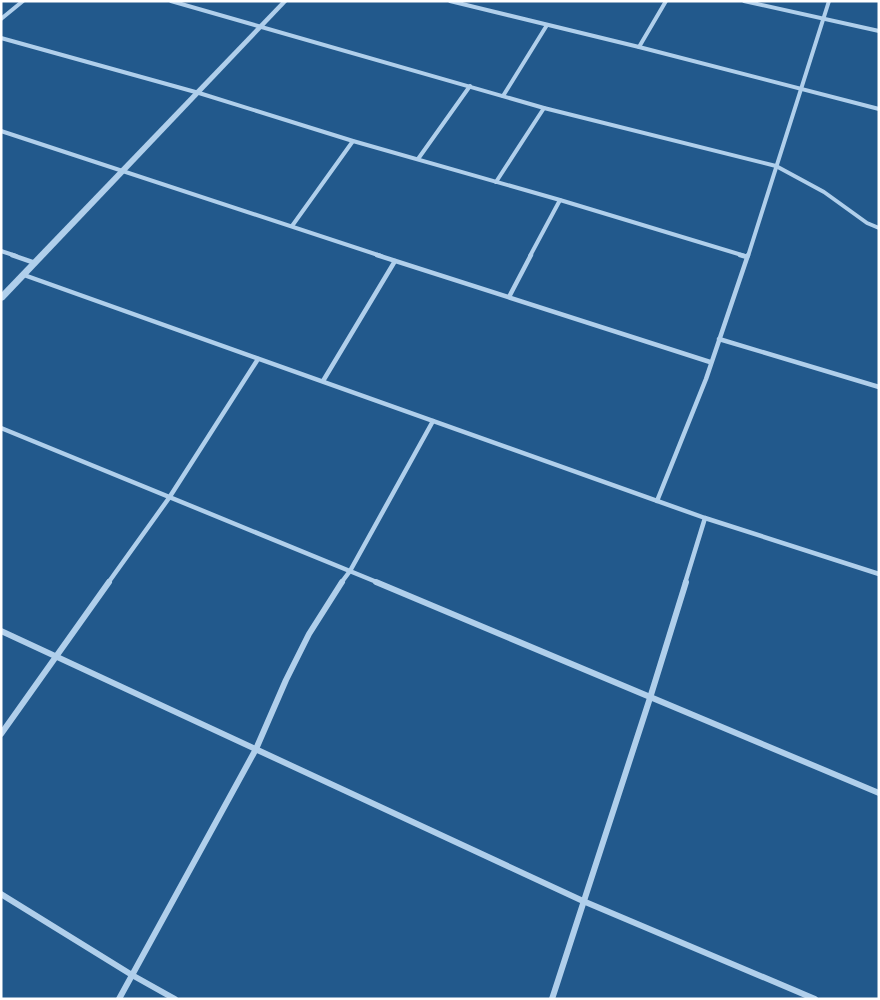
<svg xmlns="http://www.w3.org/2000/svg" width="880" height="1000" viewBox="0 0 880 1000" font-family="Raleway,sans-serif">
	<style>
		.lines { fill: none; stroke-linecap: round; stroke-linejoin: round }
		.minor-far2 { stroke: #b0cfeb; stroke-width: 4 }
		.minor-far1 { stroke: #b0cfeb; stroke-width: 4.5 }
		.minor { stroke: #b0cfeb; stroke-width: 6 }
		.tertiary { fill: #b0cfeb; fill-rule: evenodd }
	</style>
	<rect width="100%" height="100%" fill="#22598c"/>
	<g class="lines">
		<g class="minor-far2">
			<path d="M171 1 544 108 776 166 824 192 867 223 879 228"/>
			<path d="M450 1 639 47 879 109"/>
			<path d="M744 1 879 31"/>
			<path d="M1 19 23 1"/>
			<path d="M1 38 199 93 353 141 560 200 745 256"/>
			<path d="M639 47 666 1"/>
			<path d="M503 96 547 25"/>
			<path d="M1 131 381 256"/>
			<path d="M418 159 470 86"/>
			<path d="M496 182 544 108"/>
			<path d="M292 226 353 141"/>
			<path d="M1 251 16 256"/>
			<path d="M530 256 560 200"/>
			<path d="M748 256 829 1"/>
		</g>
		<g class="minor-far1">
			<path d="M12 255 35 263"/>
			<path d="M377 255 710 362"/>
			<path d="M740 255 747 257"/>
			<path d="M24 275 705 518 879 574"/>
			<path d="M509 297 531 255"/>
			<path d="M719 339 879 387"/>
			<path d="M323 381 395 261"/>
			<path d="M1 428 379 583"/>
			<path d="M657 501 706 379 748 255"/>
			<path d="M108 583 169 498 258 359"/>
			<path d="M341 583 350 571 433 421"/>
			<path d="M685 583 705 518"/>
		</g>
		<g class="minor">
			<path d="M376 582 879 793"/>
			<path d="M1 631 583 901 815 999"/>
			<path d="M1 734 109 582"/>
			<path d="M1 894 132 975 175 999"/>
			<path d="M119 999 256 749 286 680 309 634 342 582"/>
			<path d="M552 999 650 698 686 582"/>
		</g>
		<path class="tertiary" d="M282 1H288L4 300 1 301V293Z"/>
	</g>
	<rect width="880" height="1000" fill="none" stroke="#ffffff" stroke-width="5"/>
</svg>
